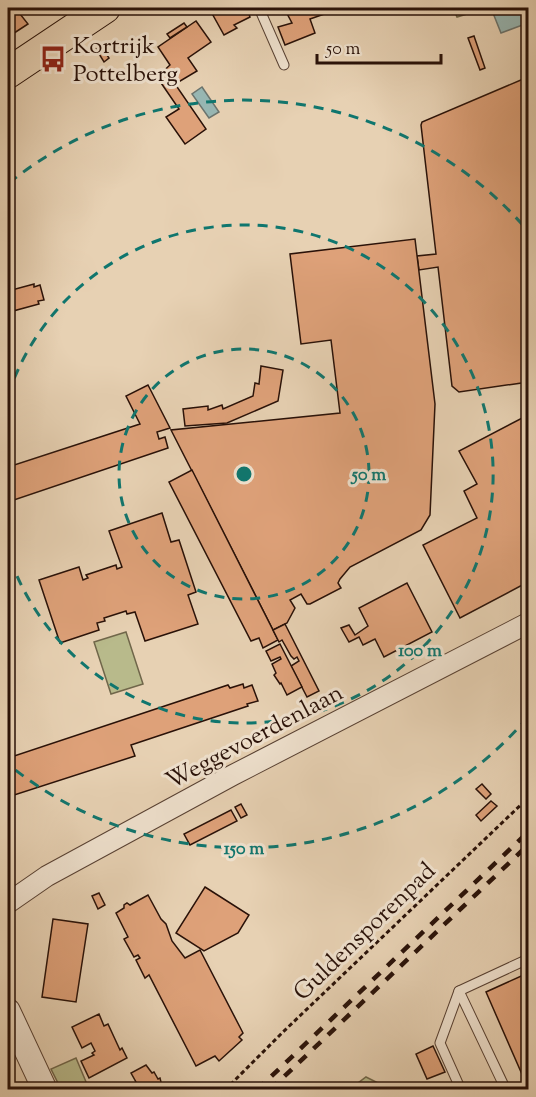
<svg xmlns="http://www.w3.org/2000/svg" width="536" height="1097" viewBox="0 0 536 1097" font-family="'Sorts Mill Goudy',serif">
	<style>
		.green { fill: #b8ba8b; stroke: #70664a; stroke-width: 1.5 }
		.water { fill: #97b6b2; stroke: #6b746e; stroke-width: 1.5 }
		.building { fill: #dea179; stroke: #291108; stroke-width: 1.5 }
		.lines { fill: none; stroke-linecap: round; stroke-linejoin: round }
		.service-casing { stroke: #584133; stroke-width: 11 }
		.minor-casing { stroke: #584133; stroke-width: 22 }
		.tertiary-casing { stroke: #584133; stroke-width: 26 }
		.primary-casing { stroke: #291108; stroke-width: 32 }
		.path { stroke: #291108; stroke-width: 3; stroke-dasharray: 4.5 3; stroke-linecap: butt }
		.service { stroke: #efe1ce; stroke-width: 9 }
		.minor { stroke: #efe1ce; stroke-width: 20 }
		.tertiary { stroke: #efe1ce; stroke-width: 24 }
		.primary { stroke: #e7d1b3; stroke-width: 30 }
		.rail { stroke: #291108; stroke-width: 4.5; stroke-dasharray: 10 10; stroke-linecap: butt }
		.ring { fill: none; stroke: #0f766e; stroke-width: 3; stroke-dasharray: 10 8 }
		.labels { text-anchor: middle; stroke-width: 6; stroke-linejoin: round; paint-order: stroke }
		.poi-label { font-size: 24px; fill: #291108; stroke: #efe1ce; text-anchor: start }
		.street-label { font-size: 24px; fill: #291108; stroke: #efe1ce }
		.centre { fill: #0f766e; stroke: #efe1ce; stroke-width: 3 }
		.ring-label { font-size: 18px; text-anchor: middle; font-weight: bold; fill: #0f766e; stroke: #efe1ce; stroke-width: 6; stroke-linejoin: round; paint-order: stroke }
	</style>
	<rect width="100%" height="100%" fill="#e7d1b3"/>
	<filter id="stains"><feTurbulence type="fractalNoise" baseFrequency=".00333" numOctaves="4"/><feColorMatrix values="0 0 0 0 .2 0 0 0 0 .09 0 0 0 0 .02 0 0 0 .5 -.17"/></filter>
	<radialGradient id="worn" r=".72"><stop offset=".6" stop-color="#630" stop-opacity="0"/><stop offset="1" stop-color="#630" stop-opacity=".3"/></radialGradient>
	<g class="green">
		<path d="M453 8H483L484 9 457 17Z"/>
		<path d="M126 632 143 684 111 694 94 642Z"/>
		<path d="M76 1058 89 1089H61L51 1069Z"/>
		<path d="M366 1077 390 1089H350Z"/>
	</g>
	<g class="water">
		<path d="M491 8H528V23L501 33Z"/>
		<path d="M202 87 219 112 209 118 192 94Z"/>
	</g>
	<g class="building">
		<path d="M8 8H22L24 11 20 14 28 24 8 37Z"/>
		<path d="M209 8H247L250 17 234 25 237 28 224 35Z"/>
		<path d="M284 8H328L330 12 310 19 315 33 285 45 278 27 292 23Z"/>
		<path d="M196 21 211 42 188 58 197 71 175 84 206 129 185 144 166 117 179 109 157 77 170 65 158 47Z"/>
		<path d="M184 23 187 27 170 38 167 34Z"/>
		<path d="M474 36 485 68 480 70 468 38Z"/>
		<path d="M101 46 109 58 104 62 96 49Z"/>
		<path d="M528 77V362L525 363 528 382 459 392 452 386 438 267 419 270 417 256 436 254 421 125 422 122Z"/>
		<path d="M415 239 435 404 430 515 421 530 350 567 340 579 338 583 341 588 310 604H307L301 594 290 600 295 608 287 623 273 630 171 430 340 413 331 340 301 344 290 254Z"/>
		<path d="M34 284V287L40 285 44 300 38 301 39 304 13 311 12 309 8 310V301L10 300 8 291Z"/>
		<path d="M261 366 283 370 278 401 227 423 185 426 183 409 208 406V410L222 405 223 409 253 396 255 383 259 384Z"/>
		<path d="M148 385 170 428 157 432 159 439 165 437 168 448 8 502V467L140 424 126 396Z"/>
		<path d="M528 415V582L460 618 423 545 477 518 464 491 477 484 459 451Z"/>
		<path d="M192 470 278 640 263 648 259 638 251 641 169 482Z"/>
		<path d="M162 513 171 542 179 540 196 592 188 595 198 624 145 641 135 612 127 614 126 611 104 618 105 621 97 623 99 630 60 643 39 580 79 567 83 580 88 578 86 575 116 565 117 569 122 567 109 531Z"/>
		<path d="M407 583 432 632 384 657 375 639 363 645 359 637 349 642 341 628 349 625 355 635 368 626 359 608Z"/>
		<path d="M285 624 319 691 307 697 291 666 299 661 297 657 294 659 291 656 282 640 279 642 273 630Z"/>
		<path d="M280 644 302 687 287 695 281 683 280 684 274 675 276 673 272 664 281 659 280 657 271 661 266 651Z"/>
		<path d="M243 684 244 688 252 685 258 701 247 704 248 706 131 745 135 756 8 797V758L228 685 230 688Z"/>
		<path d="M482 784 491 794 486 799 476 789Z"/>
		<path d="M491 801 497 806 481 821 476 815Z"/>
		<path d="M241 804 247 815 241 818 235 807Z"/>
		<path d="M231 810 237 821 190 845 184 834Z"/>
		<path d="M205 887 249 915 238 933 204 951 176 933Z"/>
		<path d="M99 893 105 905 98 909 92 896Z"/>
		<path d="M148 895 161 919 166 924 172 941 185 958 200 950 243 1033 239 1037 242 1040 219 1061 215 1056 196 1066 149 975 145 978 136 960 140 958 138 955 134 957 124 939 128 937 116 913 124 908V905L127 903 130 905Z"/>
		<path d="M53 919 88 924 76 1002 42 997Z"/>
		<path d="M528 973V1088L486 992Z"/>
		<path d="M99 1014 104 1026 108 1024 120 1050 122 1048 127 1058 89 1078 81 1061 94 1055 92 1053 95 1051 91 1043 82 1048 72 1027Z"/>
		<path d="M433 1046 445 1072 427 1079 416 1054Z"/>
		<path d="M146 1065 152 1073 154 1072 158 1079 160 1078 163 1090H126L125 1088 136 1082 131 1073Z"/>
	</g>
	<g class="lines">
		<g class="service-casing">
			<g id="service">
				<path d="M259 8 284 65"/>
				<path d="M459 991 506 1090"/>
				<path d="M461 1090 440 1043 459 991 528 959"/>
			</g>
		</g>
		<g class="minor-casing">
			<path id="minor" d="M8 903 47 876 233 775 528 623"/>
		</g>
		<g class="tertiary-casing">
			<path id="tertiary" d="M8 1011 45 1090"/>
		</g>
		<g class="primary-casing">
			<path id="primary" d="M8 73 105 8"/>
		</g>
		<path class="path" d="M225 1090 283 1032 528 798"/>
		<use href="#service" class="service"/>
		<use href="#minor" class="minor"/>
		<use href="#tertiary" class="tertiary"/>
		<use href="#primary" class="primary"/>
		<g class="rail">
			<path d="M257 1090 528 832"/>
			<path d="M270 1090 528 845"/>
		</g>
	</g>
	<g class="ring">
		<circle cx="244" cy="474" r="125"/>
		<path d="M8 395A249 249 0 1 1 8 553"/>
		<path d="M528 717A374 374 0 0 1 9 765M9 183A374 374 0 0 1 528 231"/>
	</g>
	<defs>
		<g id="bus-bare" transform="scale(2.07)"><path d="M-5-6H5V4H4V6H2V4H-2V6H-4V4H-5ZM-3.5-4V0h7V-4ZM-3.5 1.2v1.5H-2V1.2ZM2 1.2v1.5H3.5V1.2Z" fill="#8f2418" stroke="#efe1ce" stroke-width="2.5" paint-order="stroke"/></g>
	</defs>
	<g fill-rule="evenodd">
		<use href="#bus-bare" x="53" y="59"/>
	</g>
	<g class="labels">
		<g class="poi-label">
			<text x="73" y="53">Kortrijk<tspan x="73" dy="28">Pottelberg</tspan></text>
		</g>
		<g class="street-label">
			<text transform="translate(254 736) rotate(-28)" y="8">Weggevoerdenlaan</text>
			<text transform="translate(364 931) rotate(-44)" y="8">Guldensporenpad</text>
		</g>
	</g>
	<circle cx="244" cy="474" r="9" class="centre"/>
	<g class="ring-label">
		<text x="369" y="480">50 m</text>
		<text x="420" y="656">100 m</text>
		<text x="244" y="854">150 m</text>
	</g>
	<rect width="536" height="1097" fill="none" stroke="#e7d1b3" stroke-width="30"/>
	<rect x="9" y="9" width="518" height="1079" fill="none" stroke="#291108" stroke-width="3"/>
	<rect x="15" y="15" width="506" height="1067" fill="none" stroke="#291108" stroke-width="1.5"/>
	<path d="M317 54v9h124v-9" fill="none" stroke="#291108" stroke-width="3"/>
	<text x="326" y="54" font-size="18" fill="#291108" stroke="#efe1ce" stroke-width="4.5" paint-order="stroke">50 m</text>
	<rect width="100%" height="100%" filter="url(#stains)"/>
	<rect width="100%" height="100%" fill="url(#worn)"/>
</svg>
